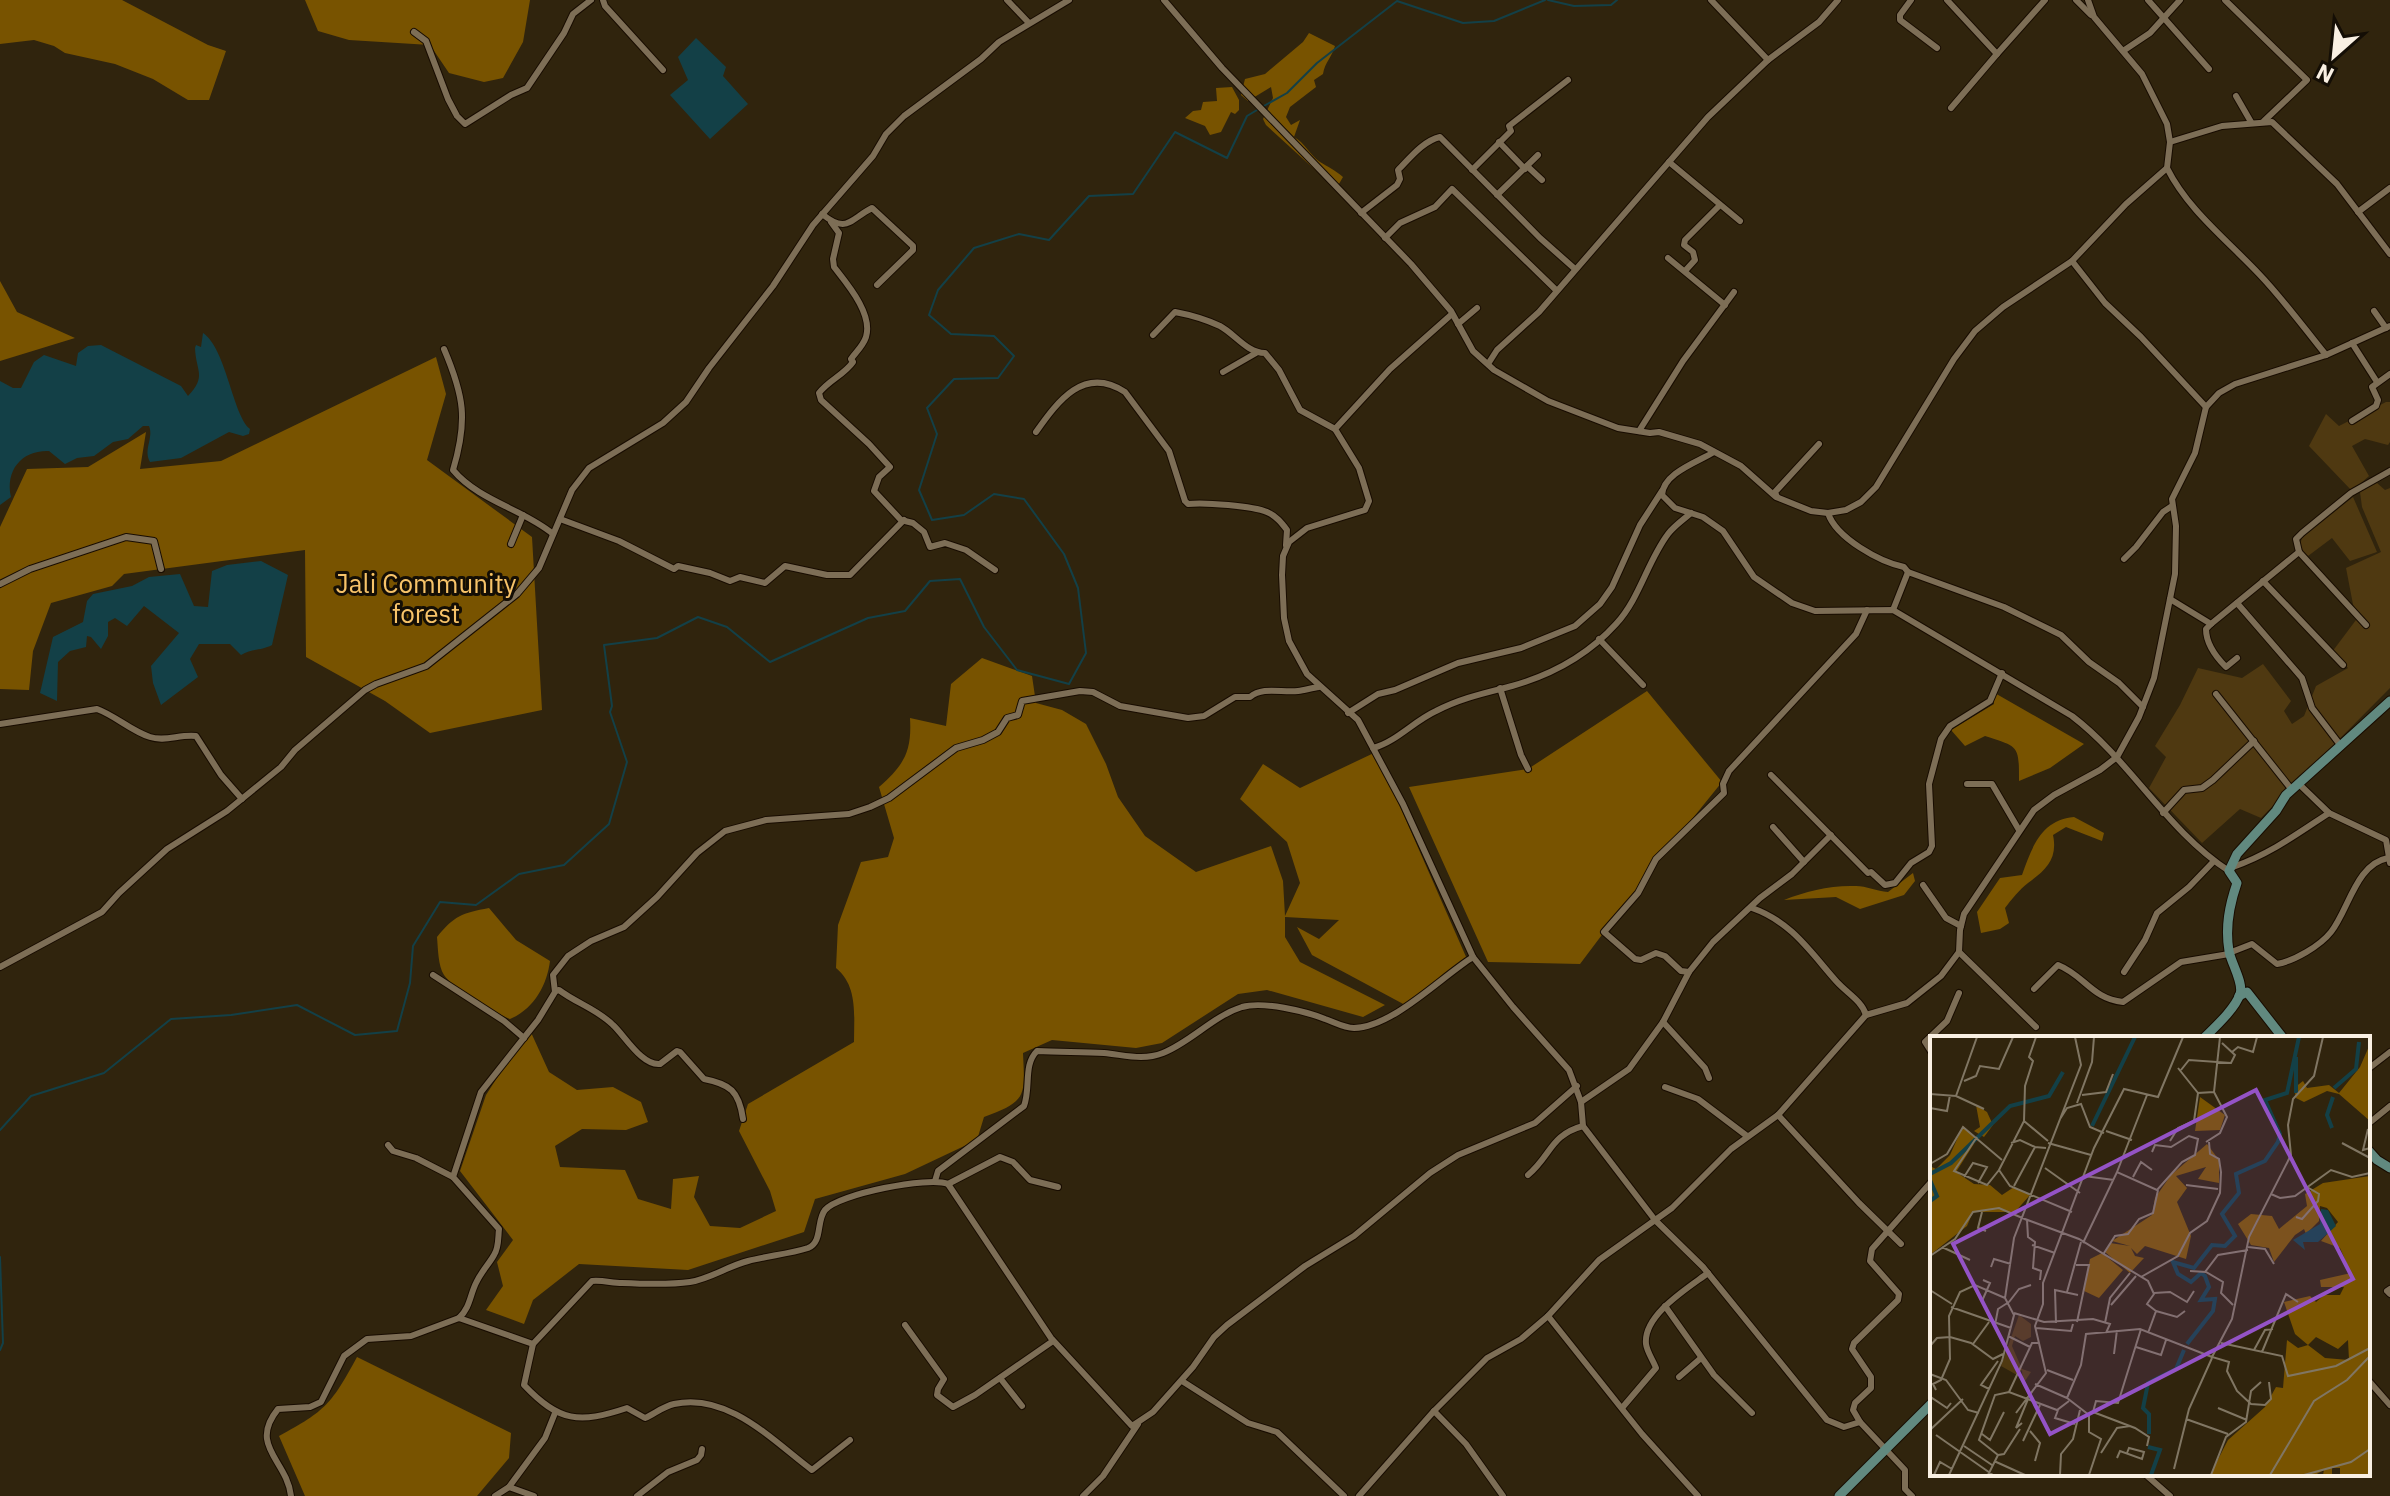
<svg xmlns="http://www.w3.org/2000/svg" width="2390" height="1496" viewBox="0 0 2390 1496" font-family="'IBM Plex Sans',sans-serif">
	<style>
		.green { fill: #4f3911 }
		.forest { fill: #785300 }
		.water { fill: #134047 }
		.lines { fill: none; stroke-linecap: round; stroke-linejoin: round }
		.stream { stroke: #134047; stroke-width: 2 }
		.street-casing { stroke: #180c00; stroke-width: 8 }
		.secondary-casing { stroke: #180c00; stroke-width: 11 }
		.street { stroke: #7d6e56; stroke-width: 6 }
		.secondary { stroke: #61897f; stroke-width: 9 }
		.labels { text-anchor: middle; stroke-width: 6; stroke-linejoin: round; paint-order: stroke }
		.park-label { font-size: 26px; fill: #f7c369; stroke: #140e05 }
		.inset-river { fill: none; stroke: #134047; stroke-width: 4 }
		.inset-road { fill: none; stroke: #807663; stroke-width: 2 }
		.view { fill: #9453c6; fill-opacity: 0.15; stroke: #9453c6; stroke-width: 4 }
		.inset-edge { fill: none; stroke: #f9f0e3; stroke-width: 4 }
	</style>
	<rect width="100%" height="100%" fill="#30240d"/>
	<g class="green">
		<path d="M2386 402H2390V442L2388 445 2365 439 2352 446 2369 476 2352 491 2309 446 2326 414 2339 426Z"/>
		<path d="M2377 483 2385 490 2390 488V688L2261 818 2240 809 2202 843 2149 788 2166 757 2155 746 2180 705 2198 668 2242 678 2263 664 2291 701 2284 711 2292 724 2304 716 2316 686 2348 668 2332 652 2356 620 2346 568 2381 552 2362 507 2360 492Z"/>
		<path d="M2353 497 2377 552 2350 561 2332 538 2308 556 2299 548 2302 538Z"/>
	</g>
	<g class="forest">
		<path d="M0 0H122L208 45 226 51 209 100H188L153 79 115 64 65 53 54 46 34 40 0 44Z"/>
		<path d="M305 0H530L523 42 503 78 484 82 449 73 430 45 349 40 318 31Z"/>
		<path d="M1309 33 1335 46C1332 57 1325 62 1323 74L1314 80 1316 87 1290 107 1286 117 1291 125 1300 120 1294 137C1305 143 1309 154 1320 162 1328 167 1335 170 1343 177L1336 189 1266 125 1263 119 1273 98 1271 87 1248 101 1241 95 1245 79 1265 74 1303 42Z"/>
		<path d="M1232 87 1239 100V110L1235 114 1231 112 1221 132 1210 135 1205 126 1185 118 1193 111 1201 110 1203 102 1217 101 1216 88Z"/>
		<path d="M0 281 17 312 75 338 0 361Z"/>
		<path d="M436 357 446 394 427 460 532 537 542 710 430 733 385 701 306 657 305 550 124 574 112 586 51 603 33 651 29 690 0 689V527L27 469 88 467 146 432 140 469 221 461Z"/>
		<path d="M982 658 1032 676 1036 703 1062 710 1086 724 1106 764 1118 797 1145 836 1196 872 1271 846 1283 881 1285 916 1300 883 1287 842 1240 799 1263 764 1300 788 1376 752 1467 959 1407 1006 1312 955 1297 927 1319 939 1339 920 1285 917V937L1300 962 1385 1005 1363 1017 1267 990 1238 994 1162 1043 1136 1048 1052 1040 1023 1053C1025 1097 1027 1101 984 1117L977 1140 905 1174 815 1199 804 1232 688 1270 579 1264 533 1300 524 1324 486 1310 503 1286 497 1262 513 1240 460 1171 486 1095 529 1028 549 1072 577 1090 613 1087 641 1102 648 1122 626 1130 582 1129 555 1146 560 1167 625 1170 638 1199 671 1209 673 1179 699 1176 694 1197 710 1226 740 1228 776 1211 770 1191 739 1131 748 1104 854 1042C854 1015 858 986 836 968L838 925 861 862 888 857 894 838 879 787C904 765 912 752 910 718L946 726 951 684Z"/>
		<path d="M1647 691 1722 782 1650 871 1580 964 1488 962 1409 787 1528 769Z"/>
		<path d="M1993 692 2084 744 2050 768 2019 781C2019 745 2019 747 1985 736L1965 746 1951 730 1994 704Z"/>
		<path d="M2074 817 2104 833 2102 841 2066 827 2053 835C2058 859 2046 870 2028 883 2020 889 2011 900 2005 908L2009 923 2000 929 1981 933 1977 912 2000 878 2022 875C2032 847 2041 820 2074 817Z"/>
		<path d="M1913 873 1915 881 1904 895 1860 909 1836 897 1784 900C1806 891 1831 885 1856 886 1866 886 1877 891 1888 892Z"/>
		<path d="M489 908 516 940 550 961C547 985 534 1009 510 1019 495 1013 453 989 444 975 438 966 438 948 437 937 454 916 462 913 489 908Z"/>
		<path d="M357 1357 511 1433 509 1458 477 1496H305L279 1436C326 1411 332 1403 357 1357Z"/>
	</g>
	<g class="water">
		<path d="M696 38 726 67 723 76 748 104 710 139 670 95 688 80 678 57Z"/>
		<path d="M203 333C226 348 233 416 250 429L249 434 243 436 229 432 181 458 150 462C143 449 154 438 149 426H143L128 439 113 442 94 456 77 458 65 464 49 451C22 450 5 470 11 497L0 505V381L13 388H21L34 362 44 355 76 366 78 353 88 346 101 345 181 386 188 396C207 376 196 372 195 348L196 345 201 347Z"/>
		<path d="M261 561 288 575 272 645C261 651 252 648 241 655L230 644H199L190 659 198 677 161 705 153 683 151 666 179 633 144 606 127 626 115 618 108 622V636L101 649 91 637 87 636 86 647 70 651 58 662 57 701 40 693 53 637 83 622 87 601 93 594 132 586 149 577 180 574 194 606 208 607 212 571 227 565Z"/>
	</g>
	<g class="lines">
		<g class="stream">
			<path d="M1548 0 1574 6 1611 5 1617 0"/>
			<path d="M1262 107 1287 93 1317 63 1397 1 1463 23 1494 21 1545 0"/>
			<path d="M0 1130 31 1096 104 1073 171 1019 231 1015 297 1005 355 1035 397 1031 410 983 413 946 440 902 476 905 519 874 564 865 609 824 627 762 610 712 612 706 604 645 657 638 698 617 727 627 770 662 868 618 905 611 930 581 960 579 984 627 1017 670 1069 684 1086 653 1078 588 1064 554 1024 499 994 494 964 515 932 520 919 490 937 434 927 408 954 379 998 378 1014 356 994 336 951 334 929 315 938 290 974 248 1019 234 1049 240 1089 196 1133 194 1175 132 1227 158 1247 116 1257 110"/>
			<path d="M0 1257 3 1343 0 1350"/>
		</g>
		<g class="street-casing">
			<g id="street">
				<path d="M603 0 605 6 663 70"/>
				<path d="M1007 0 1029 23"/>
				<path d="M1164 0 1222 68 1411 264 1451 311 1473 351 1494 370 1548 401 1618 428 1650 433 1659 432 1700 444 1741 466 1776 497 1811 511 1828 513 1846 510 1861 502 1876 487 1954 359 1975 331 2003 307 2072 261 2126 204 2167 168 2170 142 2167 124 2142 74 2094 17 2088 0"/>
				<path d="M1711 0 1768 60"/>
				<path d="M1911 0 1900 15V20L1937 48"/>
				<path d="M1947 0 1997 54 2045 0"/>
				<path d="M2076 0 2091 15"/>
				<path d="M2148 0 2209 69"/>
				<path d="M2225 0 2307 80 2264 121"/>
				<path d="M414 32 426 41 448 99 457 116 465 124 511 95 527 88 564 33 573 14 591 0"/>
				<path d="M2123 51 2150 33 2180 0"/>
				<path d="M2236 96 2251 122"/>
				<path d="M1951 108 1997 54"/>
				<path d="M1499 142 1525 169"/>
				<path d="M2170 142 2222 126 2272 122 2337 184 2390 254"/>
				<path d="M1669 162 1740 221"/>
				<path d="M1527 166 1542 180"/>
				<path d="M2167 168C2188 210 2227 240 2259 274 2283 299 2304 328 2326 355"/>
				<path d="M1472 170 1511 131 1509 126 1568 80"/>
				<path d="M1497 195 1538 155"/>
				<path d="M2358 212 2390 188"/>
				<path d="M1361 213 1397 185 1400 179 1398 170C1410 158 1423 141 1440 137L1540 238 1575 269"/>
				<path d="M822 214C847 234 849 220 872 208L913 246V250L877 285"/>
				<path d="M831 222 839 233 833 259 834 267C848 285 873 314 866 337 863 346 856 352 851 359L853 362C844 375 829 380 819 393L821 400 869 444 890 467 879 477 874 491 901 520 913 523 924 532 930 547 945 543 966 550 995 570"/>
				<path d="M1385 238 1400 223 1435 207 1452 189 1556 290"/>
				<path d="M1668 258 1725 305"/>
				<path d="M2072 261 2105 303 2141 337 2206 407"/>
				<path d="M1685 271 1695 260 1693 252 1684 245 1685 240 1720 205"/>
				<path d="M2374 311 2386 328"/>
				<path d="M1452 314 1390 369 1335 429 1359 468 1369 501 1365 510 1307 528 1289 542 1283 556 1282 575 1284 618 1289 641 1307 674 1358 720 1403 804 1473 957 1513 1007 1569 1070 1581 1102 1583 1126 1655 1220 1703 1267 1827 1420 1844 1427 1860 1422"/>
				<path d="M1458 324 1477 308"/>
				<path d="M1153 335 1175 312C1191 315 1205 319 1220 326 1235 334 1247 353 1265 353L1279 370 1300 410 1335 429"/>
				<path d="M2352 343 2377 382"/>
				<path d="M444 349C464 396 468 420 453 470 479 501 523 509 553 534"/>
				<path d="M1488 364 1497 350 1539 312 1708 117 1768 60 1819 22 1838 0"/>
				<path d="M1223 372 1256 353"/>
				<path d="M2352 421 2376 406 2378 400 2372 387 2390 374"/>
				<path d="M1639 431 1683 361 1734 292"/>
				<path d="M1036 432C1058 401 1084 365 1125 392L1169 451 1185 501 1188 504C1204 502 1253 506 1267 512 1276 516 1281 522 1287 530L1286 545"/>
				<path d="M1714 452C1698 462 1663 473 1662 495L1675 508 1703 517 1723 531 1754 577 1792 603 1815 611 1893 610 2072 716C2131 761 2166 830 2229 871"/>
				<path d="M1777 497 1775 492 1819 444"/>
				<path d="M1828 513C1836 538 1880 562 1904 567L1908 572"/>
				<path d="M560 519 619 541 674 569 678 566 710 573 730 581 740 577 765 583 785 566 827 575H850L904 520"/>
				<path d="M511 544 523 515"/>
				<path d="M2299 552 2366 625"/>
				<path d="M2124 559 2136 547 2163 512 2172 506"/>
				<path d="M2263 581 2343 665"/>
				<path d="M0 584 30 569 126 537 154 541 161 569"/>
				<path d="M2170 599 2211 624 2299 552 2296 539 2302 533 2351 493 2390 471"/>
				<path d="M2237 603 2302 678 2312 708 2341 746"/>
				<path d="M1893 610 1908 572 2004 607 2061 635 2089 662 2119 683 2143 707"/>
				<path d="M2211 624 2206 629C2206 643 2216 657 2226 667L2237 658"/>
				<path d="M1599 639 1643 685"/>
				<path d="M1500 688 1521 755 1528 769"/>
				<path d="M2216 694 2292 790"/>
				<path d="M1348 713 1378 694 1395 690 1458 663 1521 648 1575 626 1600 604 1612 587 1640 525 1662 491"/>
				<path d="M0 724 97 709C116 716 131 731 150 737 165 742 180 734 196 736L221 775 242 799"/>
				<path d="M1373 748C1396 742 1414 721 1436 711 1461 698 1485 693 1512 686 1551 675 1588 655 1616 624 1640 598 1647 562 1668 534 1674 526 1683 520 1691 513"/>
				<path d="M1771 775 1868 873 1871 872 1885 885 1895 883 1911 863 1929 852 1932 846 1929 784 1941 739 1950 726 1990 701 2002 673"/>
				<path d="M1967 784H1992L2019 830"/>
				<path d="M2299 784 2329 813 2386 840 2390 863"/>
				<path d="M2163 813 2184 790 2202 788 2213 780 2254 741"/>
				<path d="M1773 827 1804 862"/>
				<path d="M2233 867C2270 854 2297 834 2329 813"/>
				<path d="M1923 885 1946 918 1961 926"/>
				<path d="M1752 908C1792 922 1811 953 1837 982 1847 993 1862 1001 1866 1015"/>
				<path d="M1959 952 2036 1027"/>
				<path d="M2229 953 2252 944 2277 964C2294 961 2320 946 2331 932 2349 909 2356 864 2388 858"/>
				<path d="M0 967 102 912 119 893 167 849 227 811 281 767 295 750 365 690 376 684 426 666 517 594 539 568 572 490 589 468 663 423 686 402 709 368 773 286 813 225 873 156 886 134 904 116 981 59 999 42 1069 0"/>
				<path d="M1689 972 1681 971 1665 956 1656 953 1641 960 1635 959 1604 932 1638 893 1656 859 1724 793 1723 784 1729 771 1856 634 1867 610"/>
				<path d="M2124 972 2145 940 2157 913 2189 887 2214 861"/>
				<path d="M433 975 504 1021 524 1038"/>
				<path d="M2034 989 2058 965C2084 975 2092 999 2123 1002L2181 962 2229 954"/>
				<path d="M555 991 559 990C576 1003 597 1009 613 1025 625 1036 642 1066 660 1064L677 1051 680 1052 704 1079C730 1084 739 1091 743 1119"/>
				<path d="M1663 1022 1705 1068 1709 1078"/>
				<path d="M1932 1053 1925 1042 1947 1021 1959 993"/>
				<path d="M2368 1069 2390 1052"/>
				<path d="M1665 1087 1698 1099 1747 1136"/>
				<path d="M1581 1102 1629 1069 1663 1022 1689 972 1713 942 1760 898 1792 874 1831 835"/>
				<path d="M1778 1115 1859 1203 1901 1244"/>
				<path d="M2368 1124 2390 1106"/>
				<path d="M388 1145 393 1151 416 1158 453 1177"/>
				<path d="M1528 1175C1551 1156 1550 1135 1583 1126"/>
				<path d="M935 1181 938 1171 1024 1106C1031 1087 1023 1065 1037 1051 1059 1052 1081 1052 1104 1053 1125 1055 1143 1061 1163 1053 1191 1042 1213 1016 1242 1007 1263 1001 1305 1011 1325 1019 1334 1022 1344 1028 1354 1028 1393 1027 1441 977 1473 957"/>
				<path d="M948 1184 1000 1157 1013 1162 1030 1180 1058 1187"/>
				<path d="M2390 1289 2387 1291 2390 1294"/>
				<path d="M1665 1306 1714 1375 1752 1413"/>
				<path d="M1548 1316 1642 1434 1698 1496"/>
				<path d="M459 1318C470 1308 470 1295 476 1283 481 1272 489 1264 494 1255 499 1248 498 1237 499 1229L453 1177 481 1092 538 1020 555 992 553 975 568 956 591 941 624 927 657 897 697 853 725 831 766 820 849 814 870 807 889 798 956 748 983 740 998 732 1007 718 1018 715 1022 701 1080 691 1093 692 1120 706 1188 718 1204 716 1235 697H1250C1263 686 1282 693 1298 691 1305 690 1312 688 1319 687"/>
				<path d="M905 1325 944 1379 938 1389 937 1395 953 1407 975 1395 1053 1341"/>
				<path d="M1679 1377 1701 1358"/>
				<path d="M1000 1378 1022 1406"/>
				<path d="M2368 1380 2390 1405"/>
				<path d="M1182 1381 1248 1423 1277 1432 1344 1496"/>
				<path d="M1622 1408 1656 1368C1653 1360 1647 1352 1646 1344 1643 1315 1688 1288 1708 1273"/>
				<path d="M1434 1411 1466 1444 1503 1496"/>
				<path d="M850 1440 812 1470C773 1441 728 1392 674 1404 664 1406 654 1414 645 1418L627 1408C579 1424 559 1422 524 1385L533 1344 592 1281C603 1280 612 1283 622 1283 644 1284 669 1285 690 1282 710 1279 728 1266 748 1261 767 1256 789 1254 808 1248 823 1242 816 1221 825 1210 838 1194 929 1176 948 1184L1051 1338 1132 1426 1153 1412 1193 1367 1214 1337 1227 1325 1305 1266 1354 1236 1430 1173 1458 1155 1535 1123 1577 1086"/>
				<path d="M2145 1474 2170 1496"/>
				<path d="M509 1487 545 1438 555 1413"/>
				<path d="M291 1496C287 1460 248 1446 278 1409L310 1407 321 1402 344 1356 367 1339 411 1336 459 1318 533 1344"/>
				<path d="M495 1496 509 1487 534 1496"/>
				<path d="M637 1496 668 1472 697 1460 701 1455 702 1449"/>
				<path d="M1083 1496 1103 1476 1138 1424"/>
				<path d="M1359 1496 1434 1411 1487 1358 1521 1339 1548 1316 1599 1260 1672 1208 1731 1149 1778 1115 1866 1015 1907 1003 1941 976 1959 952 1960 930 1964 914 2034 810 2054 795 2100 770 2117 757 2139 717 2154 678 2175 574 2176 526 2172 499 2195 453 2206 407 2219 393 2235 384 2326 355 2390 326"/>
				<path d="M1912 1496 1905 1489V1470L1860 1422 1853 1410 1855 1403 1871 1388V1377L1852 1349 1854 1343 1898 1300 1899 1294 1870 1261 1872 1249 1932 1181"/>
			</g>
		</g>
		<g class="secondary-casing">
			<g id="secondary">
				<path d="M2239 996 2247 992 2283 1038"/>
				<path d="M2204 1038C2215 1027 2235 1009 2240 994 2244 983 2231 963 2229 951 2225 927 2229 906 2237 883L2229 871 2237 854 2276 811 2286 795 2390 701"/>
				<path d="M2368 1150 2377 1160 2390 1168"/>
				<path d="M1839 1496 1932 1403"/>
			</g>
		</g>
		<use href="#street" class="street"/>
		<use href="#secondary" class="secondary"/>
	</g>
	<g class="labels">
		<g class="park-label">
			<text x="426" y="593">Jali Community<tspan x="426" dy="30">forest</tspan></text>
		</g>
	</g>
	<g transform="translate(1930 1036)">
		<rect width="440" height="440" fill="#30240d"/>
		<path d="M89 279 101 288V301L93 305 85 300 82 310 92 333 101 336 93 348 92 334 87 339 71 330Z" fill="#4f3911"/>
		<path d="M440 8V85L409 58 397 55 374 66 366 62 364 52 373 45 377 52 399 49 409 57 430 31ZM270 61 295 79 290 94 265 95ZM46 69 57 76 63 89 54 101 44 95 50 91ZM33 90 47 103 26 136 44 148 60 149 72 159 84 151 100 159 85 176H43L37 190 0 219V130L6 133 20 119ZM277 108 289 124V147L268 143 276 131 246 140 257 152 247 166 261 200 256 223 215 210 207 218 201 212 205 220 214 222 200 237 175 216 180 207 200 210 182 205 222 179 225 162 241 139ZM440 140V439H410V432H402V439H393L394 434 385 439H280L298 404 335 371 346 351 353 352 357 304 368 312 378 309 365 298 354 266 380 260 386 266 394 259H410L414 251H391L390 244 421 237 410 212 391 205 408 186 397 172 390 170 389 185 376 198 374 193 365 199 344 226 339 212 321 209 308 188 321 178 342 180 349 193 377 170 375 158 393 147ZM386 301 408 313 418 304 419 324 395 322 378 309ZM172 217 193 234 169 262 154 255 160 223Z" fill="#785300" fill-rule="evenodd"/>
		<path d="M391 173 398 174 406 190 388 206H373L375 214 363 204 390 188Z" fill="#134047"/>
		<path class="inset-river" d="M366 21V57M404 52 426 33 429 6M162 90 205 1M402 92 397 79 403 61M0 138 21 127 80 70 119 60 133 36M0 144 7 160 0 165M257 308 283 275 285 263 271 264 279 251 275 240 271 237 261 246 248 238 243 226 264 232 282 209 295 210 305 200 292 178 309 157 306 138 335 125 348 106 350 98 335 64 357 57 369 1M219 398V378L213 372 218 347 246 333 254 314M218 411 230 414 221 439"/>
		<path class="inset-road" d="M106 1 99 21 103 25 95 50 94 85 69 134 80 150 142 176M302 16 308 11 323 16 327 1M248 32 268 57M251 34 259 24 301 27 305 19 292 7M34 45 46 40 50 30 69 33 83 1M0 58 26 60 47 1M152 59 176 56 183 38M26 60 54 73M147 67 162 26 164 1M0 72 17 75 20 59M130 83 137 72 151 68 160 91 174 97M94 85 118 105M438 93 433 114 440 112M176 95 202 104M47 101 24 135 57 149 69 134M240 105 248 92 264 85 268 57 284 56M276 106 290 97 297 81 284 56 290 1M81 107 90 104 105 111M118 107 161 119M412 107 440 122M0 128 17 118 33 91 72 124M115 132 150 157M187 136 217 59M154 140 184 144M34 141 43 127 57 131 48 147M203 141 211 126 222 134M256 149 288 153M84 150 105 111 116 112M341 158 350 162 365 160 401 134 422 141 440 137M52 176 48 192 56 195M366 181 372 183 388 165 389 158 377 151M95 183 149 203 218 245 224 258 217 268 226 275 218 297M153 207 187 136 227 154 252 126 265 119 268 103 259 100 241 111 225 109 222 116M102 209 125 217M12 211 40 224M318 211 335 213 344 228M174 217 185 200 198 198 209 183 223 177 228 154M0 220 25 203 43 176 69 172 97 184 98 201 105 206 103 232 111 235 110 244M146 229H159L147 286M61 231 64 223 81 228M260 235 276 236 293 246 291 257 303 269M275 236 288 219 318 214M211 241 248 220 260 197 277 185 290 157 291 136 289 123 280 118 279 106M0 254 22 268M137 256 151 206M224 257 240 256 257 266 264 255M52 265 60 247 53 244M79 266 89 253 101 249M181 269 206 240M21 271 81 292M226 275 247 281 255 275M84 277 114 286 163 283 180 288 176 297M126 287 125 254 148 259M175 287 180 262 200 237M65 289 68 273 79 266M106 292 141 295 143 288M78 300 100 311M291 307 352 320 358 340 406 330 440 312M43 308 59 286M0 310 7 302 20 301 41 307 63 323 73 318M206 311 231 319 236 304M324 314 335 294 343 293M332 316 356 258 368 266M184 318 187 294M117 334 143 344M0 338 16 344 38 374 49 377M339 346 341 363 335 369 321 368 307 355 297 335 299 326 282 321 302 283 319 201 361 119 358 89 363 63 384 40 393 1M105 348 137 362M59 353 51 349 68 325M6 354 3 348 11 344 20 323 19 280 30 256 45 249 75 262M79 356 102 307H109M0 365 2 362 17 372 21 367M288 372 317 384M128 374 125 382 145 388M163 376 166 365 188 367 211 293M163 376 205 392 219 401 217 410M86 377 116 337 105 290 113 268V247L164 112 194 53 228 61 253 1M256 383 298 398M92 387 86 392 98 363M0 394 33 363M100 395 110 407 105 425M52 398 60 404 74 376M6 399 63 439M93 405 110 369M34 410 62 429M171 417 187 392 200 390M68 419 74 418 90 393M187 422 190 415 212 423 214 416 199 412 197 417M64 425 95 439M244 433 259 373 282 322M4 439 10 426 22 433M19 439 72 325 84 279 75 262 84 202 151 29 145 1M58 439 68 419 49 404 65 359 79 356 127 374 139 365M130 439 131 418 143 403 150 374M159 439 171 403 159 396V379L137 362 151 329 156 298 210 293 282 321M281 439 296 401 316 386 321 355 331 346M340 439 384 365 417 344 440 320M374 439 421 426 440 413"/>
		<path class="view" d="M326 54 423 243 120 398 23 208Z"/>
		<rect width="440" height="440" class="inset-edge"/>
	</g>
	<g transform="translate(2334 56) rotate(207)" stroke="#140e05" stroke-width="6" paint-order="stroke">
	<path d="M0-6L14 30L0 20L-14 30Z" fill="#f9f0e3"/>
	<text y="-12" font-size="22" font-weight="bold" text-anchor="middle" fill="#f9f0e3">N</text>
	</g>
</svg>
